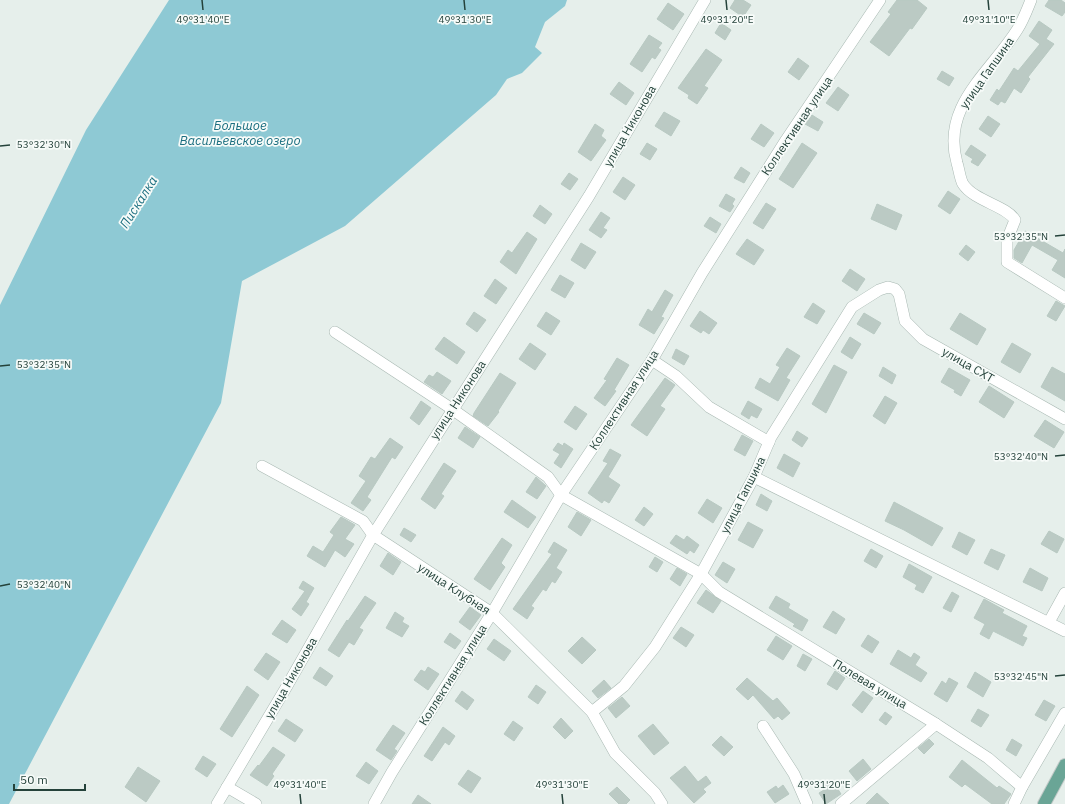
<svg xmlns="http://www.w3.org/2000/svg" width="1065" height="804" viewBox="0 0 1065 804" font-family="'IBM Plex Sans',sans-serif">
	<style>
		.water { fill: #8ec9d4 }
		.building { fill: #bbcac4; stroke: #b8c9c2 }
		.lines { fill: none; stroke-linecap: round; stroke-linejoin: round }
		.minor-casing { stroke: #a8b8b2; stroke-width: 12 }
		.major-casing { stroke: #c2cac8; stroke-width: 14 }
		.minor { stroke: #fff; stroke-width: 11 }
		.major { stroke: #6aa596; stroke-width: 12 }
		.ticks { fill: none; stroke: #24423a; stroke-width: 1.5 }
		.labels { text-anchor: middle; stroke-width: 3.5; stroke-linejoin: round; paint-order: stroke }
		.street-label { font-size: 12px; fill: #24423a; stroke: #f7fbf9 }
		.water-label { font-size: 13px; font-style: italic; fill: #1c6f80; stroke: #f7fbf9 }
		.ticks-label { font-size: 10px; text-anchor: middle; fill: #24423a; stroke: #f7fbf9; stroke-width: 3.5; stroke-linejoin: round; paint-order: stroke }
	</style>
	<rect width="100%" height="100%" fill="#e6efeb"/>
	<path class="water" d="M169 0H567L565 6 545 22 535 47 542 53 522 73 507 79 496 95 345 226 242 281 221 403 9 804H0V305L86 130Z"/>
	<g class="building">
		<path d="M735 0H743L751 5 743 17 730 8Z"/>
		<path d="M897 0H917L927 8 912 29 910 28 889 56 870 42 891 14 888 12Z"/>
		<path d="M1049 0H1061L1065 3V12L1062 16 1045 6Z"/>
		<path d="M668 3 684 14 673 30 657 19Z"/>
		<path d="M1039 21 1052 30 1046 39 1054 44 1028 77 1030 79 1021 93 1014 88 1005 103 1001 101 998 105 990 100 997 89 999 91 1014 68 1018 71 1040 44 1029 36Z"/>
		<path d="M721 23 731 30 725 40 715 33Z"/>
		<path d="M649 35 662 43 658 48 661 50 655 59 652 57 642 72 630 64Z"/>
		<path d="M706 49 722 60 704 86 708 88 697 104 688 98 689 95 678 88Z"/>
		<path d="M798 58 809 66 799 80 788 72Z"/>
		<path d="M942 71 954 78 949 86 937 79Z"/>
		<path d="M619 82 634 93 626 105 610 94Z"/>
		<path d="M838 87 849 95 838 111 826 103Z"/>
		<path d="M664 112 680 121 671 136 655 126Z"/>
		<path d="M812 115 823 122 818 131 805 124Z"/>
		<path d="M988 116 1000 124 991 137 979 129Z"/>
		<path d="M595 124 604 130 601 136 606 140 591 161 578 152Z"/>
		<path d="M761 124 774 133 764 147 751 139Z"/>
		<path d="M647 143 657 149 650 160 640 154Z"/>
		<path d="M802 143 817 153 793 188 779 179Z"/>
		<path d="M971 145 986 155 978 166 971 162 973 159 965 154Z"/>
		<path d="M741 167 750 173 744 183 734 178Z"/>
		<path d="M569 173 578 179 570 190 561 184Z"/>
		<path d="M623 177 635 185 625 200 613 192Z"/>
		<path d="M948 191 960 199 950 214 938 206Z"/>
		<path d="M726 194 735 199 732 204 734 206 730 212 719 206Z"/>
		<path d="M766 203 776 209 763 229 753 223Z"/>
		<path d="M877 204 902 215 896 230 871 219Z"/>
		<path d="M540 205 552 214 545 224 533 216Z"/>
		<path d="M601 212 610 218 603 228 607 230 601 238 589 230Z"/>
		<path d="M710 217 721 224 716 233 704 226Z"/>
		<path d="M1025 231 1063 253 1065 249V278L1052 270 1058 260 1032 245 1022 263 1014 258V250Z"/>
		<path d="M527 232 537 239 516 274 500 262 508 250 512 253Z"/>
		<path d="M747 239 764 250 754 265 736 254Z"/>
		<path d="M581 243 596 252 585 269 571 260Z"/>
		<path d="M966 245 975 252 968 261 959 254Z"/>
		<path d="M850 269 865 279 857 291 842 281Z"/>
		<path d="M560 275 574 283 565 298 551 290Z"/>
		<path d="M495 279 507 288 496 304 484 296Z"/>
		<path d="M665 290 673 295 661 317 664 318 654 334 639 325 648 309 652 312Z"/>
		<path d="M1056 301 1065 306 1056 321 1047 316Z"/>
		<path d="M813 303 825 311 817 324 804 317Z"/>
		<path d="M700 311 717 323 709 334 703 330 701 333 690 326Z"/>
		<path d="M474 312 486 320 477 332 466 324Z"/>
		<path d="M546 312 560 321 551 335 537 326Z"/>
		<path d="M864 313 881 323 874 334 857 324Z"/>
		<path d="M960 313 986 329 977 345 950 329Z"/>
		<path d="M444 337 465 352 457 364 435 349Z"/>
		<path d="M850 337 861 344 852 359 841 352Z"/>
		<path d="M530 343 546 354 535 370 519 359Z"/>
		<path d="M1012 343 1031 354 1020 373 1001 362Z"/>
		<path d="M787 348 800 356 786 378 790 380 778 401 755 388 760 378 770 384 780 367 776 365Z"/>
		<path d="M676 349 689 356 684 365 672 358Z"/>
		<path d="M617 358 629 365 614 390 616 391 605 406 594 398 607 380 604 379Z"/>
		<path d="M834 365 847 372 826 413 812 404Z"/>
		<path d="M883 367 896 375 892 384 879 376Z"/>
		<path d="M1052 367 1065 374V401L1041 387Z"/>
		<path d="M949 368 970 380 961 396 954 392 955 390 941 382Z"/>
		<path d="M437 372 451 381 442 394 424 382 429 375 433 377Z"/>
		<path d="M500 373 516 383 498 411 499 412 488 426 473 416 474 413Z"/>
		<path d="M665 378 675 385 660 406 665 409 647 436 631 425Z"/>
		<path d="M989 386 1014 402 1004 418 979 402Z"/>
		<path d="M885 396 897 403 885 424 873 416Z"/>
		<path d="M421 401 431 408 419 425 410 418Z"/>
		<path d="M748 401 762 409 757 418 751 415 749 419 741 414Z"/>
		<path d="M575 406 587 414 576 430 564 422Z"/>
		<path d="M1045 420 1064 432 1054 448 1034 436Z"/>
		<path d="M465 427 480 437 473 448 458 438Z"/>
		<path d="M797 431 808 438 802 447 792 440Z"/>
		<path d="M742 435 753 441 745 456 734 450Z"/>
		<path d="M390 438 403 447 395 459 392 457 367 497 371 500 363 511 351 503 366 481 359 476 371 457 375 459Z"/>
		<path d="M558 443 563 446 564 443 573 449 561 468 554 463 560 454 553 450Z"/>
		<path d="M610 449 621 455 608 477 620 485 609 503 604 500 602 503 588 493 608 463 603 461Z"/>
		<path d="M784 454 800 463 793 477 777 468Z"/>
		<path d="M444 463 456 471 441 494 444 496 435 509 421 499Z"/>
		<path d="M536 477 546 486 537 499 526 492Z"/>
		<path d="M761 494 772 501 767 511 756 505Z"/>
		<path d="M707 499 722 508 713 523 698 513Z"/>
		<path d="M512 500 536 517 528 528 504 512Z"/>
		<path d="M894 502 943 528 932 546 904 530 885 521Z"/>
		<path d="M644 507 653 514 644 526 635 520Z"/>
		<path d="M577 512 591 520 581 536 568 527Z"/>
		<path d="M341 517 355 525 345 539 354 544 345 557 335 550 325 567 307 556 313 546 323 552 334 535 330 532Z"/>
		<path d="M748 522 763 530 753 548 738 540Z"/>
		<path d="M404 528 416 535 411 542 400 535Z"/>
		<path d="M1049 531 1064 539 1057 553 1041 544Z"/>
		<path d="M959 532 975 540 967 555 952 547Z"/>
		<path d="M676 535 684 540 687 536 699 545 694 553 690 550 687 554 670 543Z"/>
		<path d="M502 538 512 545 501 563 505 567 490 590 474 579Z"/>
		<path d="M554 542 567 550 556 568 562 572 555 583 552 581 546 591 543 589 531 606 534 608 527 619 513 609 552 554 548 552Z"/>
		<path d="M871 549 883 556 876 568 864 561Z"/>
		<path d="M991 549 1005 555 998 570 984 563Z"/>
		<path d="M388 553 401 562 393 575 380 566Z"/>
		<path d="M655 557 663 562 657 572 649 567Z"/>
		<path d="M723 562 735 569 727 583 715 575Z"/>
		<path d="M909 564 932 577 923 593 915 589 917 585 903 577Z"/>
		<path d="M677 568 687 574 680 586 670 579Z"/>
		<path d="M1030 568 1048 578 1042 591 1023 582Z"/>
		<path d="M303 581 314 588 306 602 309 604 301 616 292 609 305 591 299 588Z"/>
		<path d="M706 590 721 601 713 613 697 603Z"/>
		<path d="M952 592 959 596 951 612 943 608Z"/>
		<path d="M365 596 376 603 359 628 363 630 354 645 349 642 339 657 328 650 347 620 348 621Z"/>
		<path d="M776 596 790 604 788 608 808 620 802 631 793 626 795 624 769 608Z"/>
		<path d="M984 599 1004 610 1002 613 1027 626 1022 636 1027 638 1023 646 993 631 989 639 980 634 985 624 974 618Z"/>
		<path d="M470 607 481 615 470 630 459 622Z"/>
		<path d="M833 611 845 619 836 634 823 627Z"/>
		<path d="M395 612 404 618 402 622 409 626 402 637 386 628Z"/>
		<path d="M282 620 296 630 287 643 272 634Z"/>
		<path d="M681 627 694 635 686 647 673 638Z"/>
		<path d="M450 633 461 641 455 649 444 642Z"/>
		<path d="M868 635 879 642 872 653 861 646Z"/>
		<path d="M776 636 792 646 783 660 767 650Z"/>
		<path d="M582 637 596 650 582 664 568 651Z"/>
		<path d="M494 639 511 651 504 661 487 649Z"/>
		<path d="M898 650 911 658 914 653 920 657 915 665 927 673 921 682 890 664Z"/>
		<path d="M266 653 280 662 268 680 254 670Z"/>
		<path d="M803 654 812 659 805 671 797 666Z"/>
		<path d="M320 667 333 676 326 686 313 678Z"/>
		<path d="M428 667 439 674 428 690 414 680 421 670 425 672Z"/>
		<path d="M835 671 845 678 837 690 827 684Z"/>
		<path d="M975 672 991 682 983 697 967 687Z"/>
		<path d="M747 678 773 701 777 698 790 713 782 720 778 716 774 719 753 695 748 700 736 689Z"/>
		<path d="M949 678 958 683 947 702 934 694 942 681 946 684Z"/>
		<path d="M604 680 611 688 598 698 592 691Z"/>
		<path d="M536 685 546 692 538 704 528 697Z"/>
		<path d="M247 686 259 695 232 737 220 729Z"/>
		<path d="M462 691 474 700 467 710 455 701Z"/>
		<path d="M863 691 873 698 862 713 852 705Z"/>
		<path d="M622 697 630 706 616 718 608 708Z"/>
		<path d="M1044 700 1055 706 1046 721 1035 715Z"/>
		<path d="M978 709 989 715 981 727 971 721Z"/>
		<path d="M885 712 892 717 886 725 879 720Z"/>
		<path d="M561 718 573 731 565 739 553 727Z"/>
		<path d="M286 719 303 730 295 742 278 731Z"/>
		<path d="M513 721 523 728 514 741 504 734Z"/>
		<path d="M653 724 669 743 654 755 638 736Z"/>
		<path d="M393 725 405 733 394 749 397 751 391 760 376 750Z"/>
		<path d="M443 727 455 736 449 745 445 742 432 761 424 756Z"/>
		<path d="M721 736 733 747 724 756 712 745Z"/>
		<path d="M929 739 934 744 924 754 918 748Z"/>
		<path d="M1012 739 1022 745 1016 756 1006 750Z"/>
		<path d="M273 747 285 755 272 774 274 776 267 786 250 775 258 765 259 766Z"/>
		<path d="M203 756 216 764 207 777 195 769Z"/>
		<path d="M863 759 871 769 857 781 849 771Z"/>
		<path d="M962 760 997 788 999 786 1011 794 1004 804H992L965 784 962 787 949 777Z"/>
		<path d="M366 762 378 771 369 784 356 776Z"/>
		<path d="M685 766 698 782 706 776 711 783 703 789 706 792 694 803 670 778Z"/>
		<path d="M138 767 160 781 146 802 125 787Z"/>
		<path d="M468 770 481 778 471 793 458 784Z"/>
		<path d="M832 780 841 794 826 804 819 793 824 790 822 786Z"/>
		<path d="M783 785 789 794 775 803 767 792 776 786 778 789Z"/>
		<path d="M617 787 630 800 626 804H619L609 794Z"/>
		<path d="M877 793 889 804H866Z"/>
		<path d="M418 795 431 804H412Z"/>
	</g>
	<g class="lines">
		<g class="minor-casing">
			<g id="minor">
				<path d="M1031 0C1027 10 1023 21 1017 30 989 74 941 106 957 163 959 169 960 179 963 184 974 201 1007 206 1015 220L1007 240V262L1065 298"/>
				<path d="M335 332 452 409 548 477 561 495 701 574 719 592 936 724 988 758 1022 787 1014 804"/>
				<path d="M652 360 676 376 709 407 769 442"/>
				<path d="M262 466 363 521 373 535 492 613 592 712 615 753 655 793 662 804"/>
				<path d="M754 477 1065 631"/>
				<path d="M1049 622 1065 593"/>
				<path d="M592 712 624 686 655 647 701 574 754 477 771 437 852 307 879 290 888 287 895 289 899 294 905 321 923 339 1065 419"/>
				<path d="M763 726 794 774 807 804"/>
				<path d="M227 787 256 804"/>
				<path d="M1022 787 1065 713"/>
				<path d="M217 804 287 686 373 535 589 196 705 0"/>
				<path d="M374 804 392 772 492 613 561 495 652 360 702 273 786 140 880 0"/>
				<path d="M841 804 936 724"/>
			</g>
		</g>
		<g class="major-casing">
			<path id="major" d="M1044 804 1065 765"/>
		</g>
		<use href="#minor" class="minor"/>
		<use href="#major" class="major"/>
	</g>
	<path class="ticks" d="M202 0 203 10M464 0 465 10M726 0 727 10M988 0 989 10M0 146 10 145M1055 236 1065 235M0 366 10 365M1055 456 1065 455M0 586 10 584M1055 676 1065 675M300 794 301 804M562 794 563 804M824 794 825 804"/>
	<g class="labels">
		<g class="street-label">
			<text transform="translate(987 73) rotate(-55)" y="4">улица Гапшина</text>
			<text transform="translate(630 126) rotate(-60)" y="4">улица Никонова</text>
			<text transform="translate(797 126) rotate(-56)" y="4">Коллективная улица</text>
			<text transform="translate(968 365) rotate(30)" y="4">улица СХТ</text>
			<text transform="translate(458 400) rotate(-57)" y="4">улица Никонова</text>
			<text transform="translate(624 400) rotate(-57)" y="4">Коллективная улица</text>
			<text transform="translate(743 495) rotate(-63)" y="4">улица Гапшина</text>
			<text transform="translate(454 589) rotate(33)" y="4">улица Клубная</text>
			<text transform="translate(453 675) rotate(-58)" y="4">Коллективная улица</text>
			<text transform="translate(291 678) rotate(-60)" y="4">улица Никонова</text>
			<text transform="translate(870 684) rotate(31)" y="4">Полевая улица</text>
		</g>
		<g class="water-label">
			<text x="240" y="130">Большое<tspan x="240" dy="15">Васильевское озеро</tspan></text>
			<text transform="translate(138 202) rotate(-58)" y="5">Пискалка</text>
		</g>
	</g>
	<g class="ticks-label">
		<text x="203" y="23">49°31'40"E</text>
		<text x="465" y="23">49°31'30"E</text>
		<text x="727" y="23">49°31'20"E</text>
		<text x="989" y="23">49°31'10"E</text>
		<text x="44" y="148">53°32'30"N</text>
		<text x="1021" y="240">53°32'35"N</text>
		<text x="44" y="368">53°32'35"N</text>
		<text x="1021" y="460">53°32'40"N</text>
		<text x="44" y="588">53°32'40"N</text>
		<text x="1021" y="680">53°32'45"N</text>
		<text x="300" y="788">49°31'40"E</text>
		<text x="562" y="788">49°31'30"E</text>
		<text x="824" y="788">49°31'20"E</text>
	</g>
	<path d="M14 784v6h71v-6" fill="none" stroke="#24423a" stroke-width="2"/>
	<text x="20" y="784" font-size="12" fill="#24423a" stroke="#f7fbf9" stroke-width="3" paint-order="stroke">50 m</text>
</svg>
